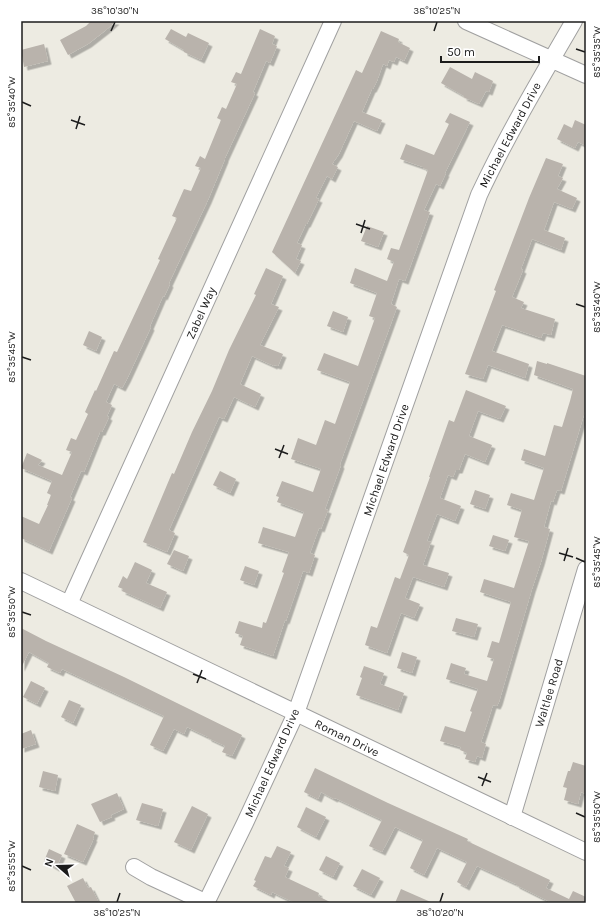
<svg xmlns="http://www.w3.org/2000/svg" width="607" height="924" viewBox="0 0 607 924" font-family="Karla,sans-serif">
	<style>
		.building { fill: #b9b3ac; filter: url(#shadow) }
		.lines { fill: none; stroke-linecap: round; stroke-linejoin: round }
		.minor-casing { stroke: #a0a0a0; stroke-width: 18 }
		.minor { stroke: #fff; stroke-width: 16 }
		.ticks { fill: none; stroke: #1c1c1c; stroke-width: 1.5 }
		.labels { text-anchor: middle; stroke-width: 3; stroke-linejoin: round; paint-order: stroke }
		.street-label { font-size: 12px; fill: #1c1c1c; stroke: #fff }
		.neatline { fill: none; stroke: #1c1c1c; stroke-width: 1.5 }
		.ticks-label { font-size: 10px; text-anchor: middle; fill: #1c1c1c }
	</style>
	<defs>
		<filter id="shadow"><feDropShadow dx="3.5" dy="3.5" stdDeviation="0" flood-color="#0004"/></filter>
	</defs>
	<rect width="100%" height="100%" fill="#edebe2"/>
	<g class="building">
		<path d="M91 21H116L106 30 88 44 68 55 60 40 86 26Z"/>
		<path d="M171 29 186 37 188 33 209 43 201 60 184 52V50L165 39Z"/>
		<path d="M260 29 275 36 272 44 277 46 270 63 266 61 253 92 255 93 225 158V159L208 200 169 283 170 284 164 297 163 296 150 326 151 327 127 379 122 388 114 384 106 402 112 405 107 416 109 417 102 432H100L84 472 81 471 70 497 72 498 49 551 21 538V516L39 524 48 505H47L51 495 47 493 52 481 21 468 27 453 42 460 38 465 62 475 72 452 66 450 71 438 76 440 88 414 85 412 95 390 96 391 114 351 117 352 160 260 158 259 177 218 172 216 184 189 191 191 201 168 195 166 200 156 205 159 221 120 217 118 222 107 226 109 237 84 231 82 236 72 241 74Z"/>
		<path d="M381 31 399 39 398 42 410 48 404 61 396 57 394 62 389 60 387 66 383 64 377 81 373 89H372L362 112 382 120 377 131 354 121 339 154 332 164 338 167 332 179 327 176 316 198 319 199 307 224H306L297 243 302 245 296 259 301 261 295 273 272 252 356 70 362 73Z"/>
		<path d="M44 44 48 61 24 67 21 50Z"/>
		<path d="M450 67 472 79 475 72 493 81 489 92 486 91 479 104 463 97 464 96 441 83Z"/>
		<path d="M450 113 470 122 445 173H446L440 186 436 184 424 210 430 212 405 281 399 279 391 304 397 307 340 464 341 465 325 509 328 510 321 529 319 528 310 553 315 555 309 573 303 571 286 621 285 620 273 656 240 645 243 636 235 633 239 621 262 628 263 622 266 623 284 573 282 572 289 552 258 543 263 527 295 537 304 512 277 502 279 497 276 496 282 481 313 492 321 469 291 459 298 438 316 445 325 420 335 424 350 382 317 370 324 353 358 366 375 318 369 316 377 293 350 283 355 268 387 281 394 262 387 259 391 248 399 250 428 170 423 168V167L400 159 406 144 434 155 449 124 445 122Z"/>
		<path d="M575 120 586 125V146L578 142 575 148 557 139 564 124 572 128Z"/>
		<path d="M546 158 563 164 558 176 563 178 557 189 577 198 572 209 554 202 544 230 565 238 561 250 532 239 521 269 523 270 512 297 524 302 521 308 555 319 551 335 543 333 541 338 502 325 492 351 529 364 525 378 488 365 483 379 465 374 496 291 494 290 513 240 529 198Z"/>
		<path d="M367 226 384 232 378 247 361 241Z"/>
		<path d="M266 268 283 276 271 304 279 307 260 345 283 354 278 366 274 365V366L252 356 240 384 261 394 255 407 234 397 224 419 219 417 169 530 175 533 167 552 143 542 172 473 174 474 192 432 212 391 229 350 256 295 254 294Z"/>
		<path d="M333 311 348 317 343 332 327 326Z"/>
		<path d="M89 331 102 337 96 351 83 345Z"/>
		<path d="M537 361 547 364V363L586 376V408L561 491 557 490 553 502 551 501 544 527 550 529 541 562 532 589 499 702 497 706 493 705 485 730 481 742 486 744 482 758 477 756 475 762 465 759 467 753 460 750 461 747 440 741 445 726 465 732 472 712 470 711 478 689 446 679 451 663 466 668 464 674 487 681 494 659 487 657 492 641 499 643 511 602 480 592 484 579 514 588 529 541 514 537 522 510 507 505 511 493 534 500 544 468 521 460 524 449 545 456 554 425 562 427 570 401 573 389 534 375Z"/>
		<path d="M466 390 506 406 500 419 478 411 469 436 492 445 485 462 465 454 459 470H456L453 477 448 475 440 498 461 506 455 521 437 514 427 541 431 542 423 565 449 573 444 587 413 577 405 598 420 604 414 618 401 613 387 653 365 645 371 626 377 628 395 577 400 579 409 555 403 552 430 477H429L449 420 454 422Z"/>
		<path d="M220 471 236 479 230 493 213 485Z"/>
		<path d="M475 490 490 495 485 509 470 504Z"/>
		<path d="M493 535 509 540 505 551 489 546Z"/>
		<path d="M174 550 189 556 183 571 167 564Z"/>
		<path d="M135 562 152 570 146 583 167 592 160 608 122 591 123 589 118 587 123 576 127 579Z"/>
		<path d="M245 566 259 571 254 585 240 580Z"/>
		<path d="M456 618 478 624 474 637 452 631Z"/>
		<path d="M21 628 46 641 124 677 242 735 232 756 222 752 225 746 208 738V737L187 727 184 734 174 729 163 751 150 745 164 716 62 669 60 673 47 667 49 663 29 652 21 668Z"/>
		<path d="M402 652 417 657 412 673 397 668Z"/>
		<path d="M364 666 384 673 380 684 404 693 398 710 356 695 362 678 360 677Z"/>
		<path d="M31 681 45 688 37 704 23 697Z"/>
		<path d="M69 700 81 705 73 723 61 717Z"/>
		<path d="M31 730 36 744 21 749V734Z"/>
		<path d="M573 762 586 766V794L581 792 578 804 564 800 567 788 563 787 568 771H570Z"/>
		<path d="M315 768 388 803 468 839 467 841 550 880 546 888 569 899 573 891 586 897V903H552L516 885V884L477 866 466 887 457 882 467 862 437 848 424 875 410 868 423 840 395 827 382 852 369 846 382 820 335 798 334 799 321 792 318 799 304 792Z"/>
		<path d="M43 771 58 775 55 791 39 787Z"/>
		<path d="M117 793 124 809 111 815 112 817 100 822 91 804Z"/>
		<path d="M142 803 163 809 158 826 136 820Z"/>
		<path d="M192 806 208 814 191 850 174 842Z"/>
		<path d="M306 807 326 817 316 837 297 827Z"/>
		<path d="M77 824 95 832 93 838H94L83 862 64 854Z"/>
		<path d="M277 846 291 852 284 866 289 868 285 877 319 893 318 896 332 903H295L272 892 271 895 253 886 256 881 254 880 265 856 271 858Z"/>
		<path d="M49 849 62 855 56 868 44 861Z"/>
		<path d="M326 856 340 863 333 877 319 870Z"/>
		<path d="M362 869 380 878 371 895 353 886Z"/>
		<path d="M83 878 88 888 91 887 99 903H76L67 886Z"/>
		<path d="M401 889 433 903H395Z"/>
	</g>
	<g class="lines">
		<g class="minor-casing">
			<g id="minor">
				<path d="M466 21 586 75"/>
				<path d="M21 581 586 852"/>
				<path d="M69 604 333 21"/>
				<path d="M512 817 586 569"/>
				<path d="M134 867 151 877 207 903"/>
				<path d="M206 903 245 823 296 713 479 195C507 135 541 78 574 21"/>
			</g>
		</g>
		<use href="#minor" class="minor"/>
	</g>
	<path class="ticks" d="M111 31 115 22M434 31 437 22M576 49 585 52M22 102 31 106M71 120 85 125M76 129 80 116M356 224 370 229M361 233 365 220M576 304 585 307M22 357 31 360M275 449 288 454M279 458 284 445M559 553 573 557M576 558 585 562M564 561 568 548M22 612 31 615M193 674 206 679M197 683 202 670M478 777 491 782M482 786 487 773M576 813 585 817M22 866 31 870M117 902 120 893M440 902 443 893"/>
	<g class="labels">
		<g class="street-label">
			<text transform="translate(510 135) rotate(-62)" y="4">Michael Edward Drive</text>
			<text transform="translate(201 313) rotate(-66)" y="4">Zabel Way</text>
			<text transform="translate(386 460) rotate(-71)" y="4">Michael Edward Drive</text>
			<text transform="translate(549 693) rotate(-73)" y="4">Waltlee Road</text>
			<text transform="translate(347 738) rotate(26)" y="4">Roman Drive</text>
			<text transform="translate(272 763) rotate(-66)" y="4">Michael Edward Drive</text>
		</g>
	</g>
	<rect width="607" height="924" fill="none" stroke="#ffffff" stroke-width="44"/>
	<g transform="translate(58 866) rotate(290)" stroke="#ffffff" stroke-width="3" paint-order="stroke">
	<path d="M0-3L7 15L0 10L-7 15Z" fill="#1c1c1c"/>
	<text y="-6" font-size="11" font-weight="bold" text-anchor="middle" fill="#1c1c1c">N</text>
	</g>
	<path d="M441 56v6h98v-6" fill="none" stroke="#1c1c1c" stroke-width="2"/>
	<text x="447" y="56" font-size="12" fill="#1c1c1c" stroke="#ffffff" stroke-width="3" paint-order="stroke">50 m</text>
	<rect x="22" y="22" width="563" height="880" class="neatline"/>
	<g class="ticks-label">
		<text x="115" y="14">38°10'30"N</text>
		<text x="437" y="14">38°10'25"N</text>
		<text transform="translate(596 52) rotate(-90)" y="4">85°35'35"W</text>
		<text transform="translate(11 102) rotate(-90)" y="4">85°35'40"W</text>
		<text transform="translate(596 307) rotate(-90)" y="4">85°35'40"W</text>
		<text transform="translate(11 357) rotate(-90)" y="4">85°35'45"W</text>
		<text transform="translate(596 562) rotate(-90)" y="4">85°35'45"W</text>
		<text transform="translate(11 612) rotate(-90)" y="4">85°35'50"W</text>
		<text transform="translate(596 817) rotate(-90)" y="4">85°35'50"W</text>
		<text transform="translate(11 866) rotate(-90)" y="4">85°35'55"W</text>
		<text x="117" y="916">38°10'25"N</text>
		<text x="440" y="916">38°10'20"N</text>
	</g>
</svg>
